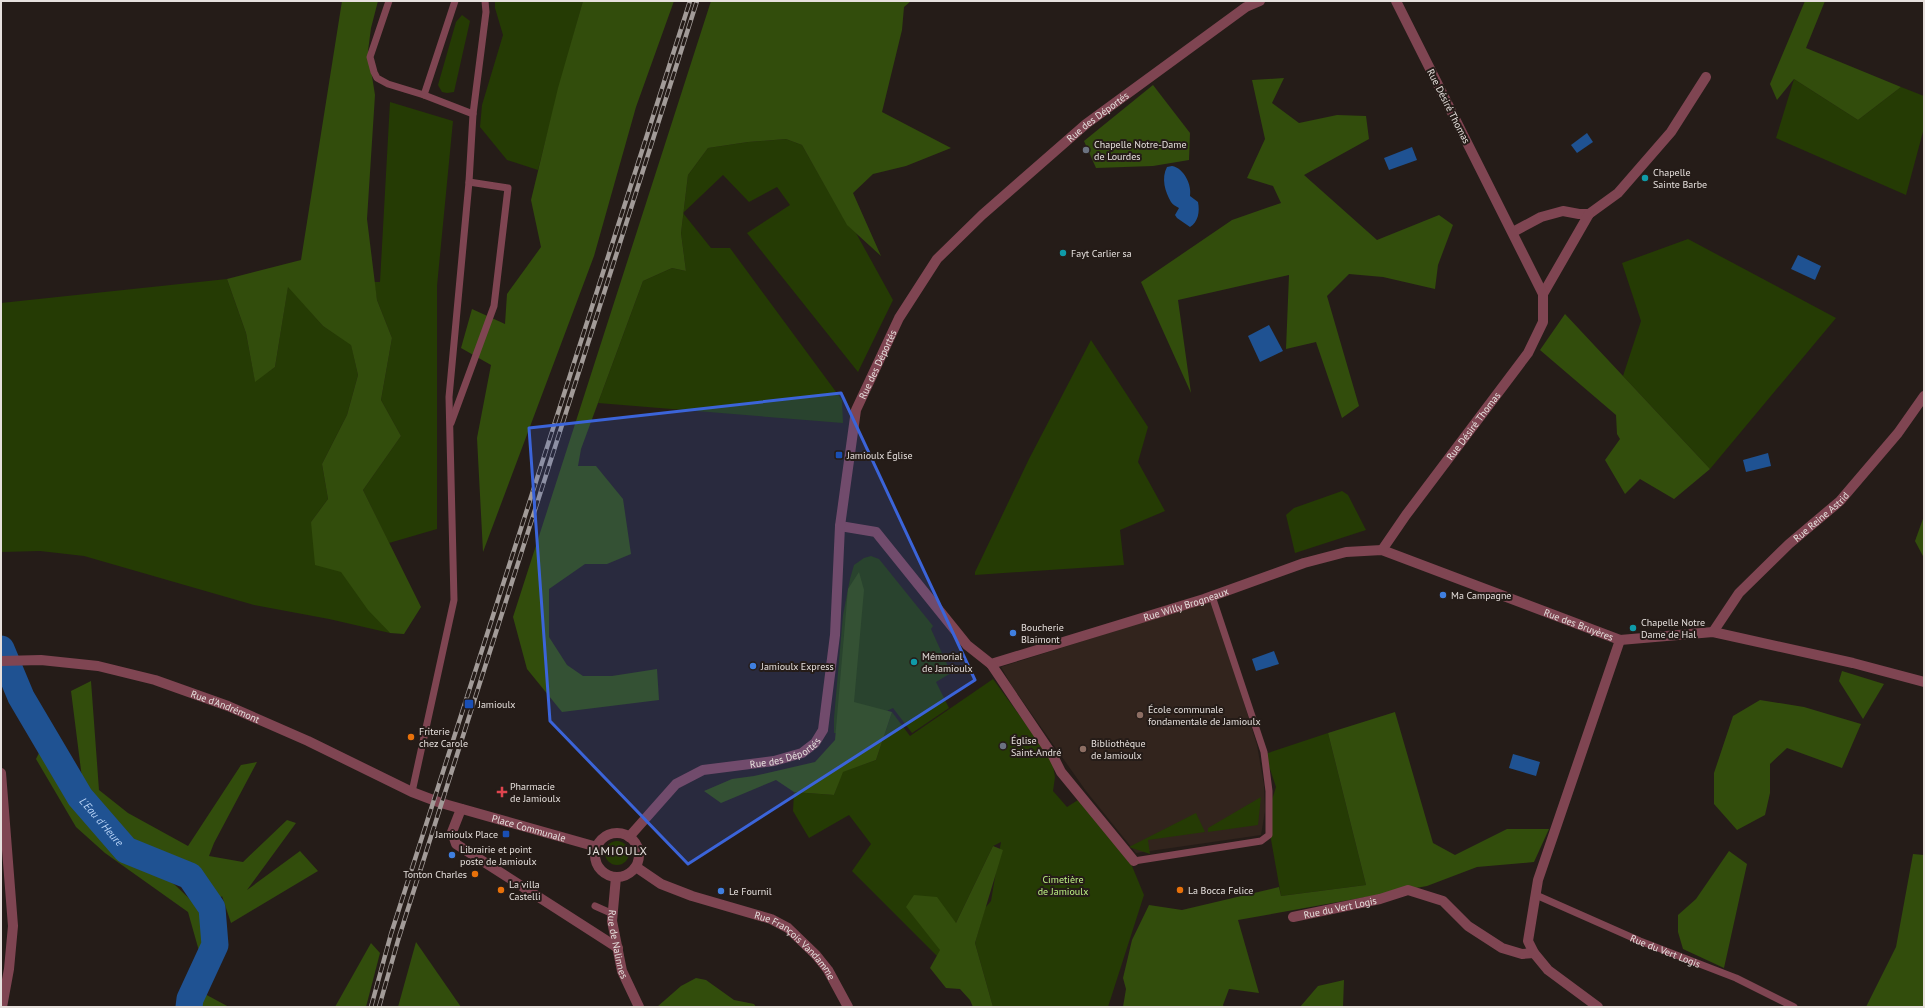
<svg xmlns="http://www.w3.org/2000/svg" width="1925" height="1008" viewBox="0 0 1925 1008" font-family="'PT Sans',sans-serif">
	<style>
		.built { fill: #32241d }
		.green { fill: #253b04 }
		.forest { fill: #324d0c }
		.water { fill: #1f5292 }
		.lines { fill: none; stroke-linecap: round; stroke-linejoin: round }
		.river { stroke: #1f5292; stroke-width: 27 }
		.service { stroke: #7f4552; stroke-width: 7 }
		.minor { stroke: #7f4552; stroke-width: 10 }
		.tertiary { stroke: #7f4552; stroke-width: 10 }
		.rail-casing { stroke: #a29b98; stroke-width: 4.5 }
		.rail { stroke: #251c18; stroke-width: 3; stroke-dasharray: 9; stroke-linecap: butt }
		.marked { fill: #3b64d9; fill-opacity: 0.2; stroke: #3b64d9; stroke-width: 3; stroke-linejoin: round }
		.worship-dot { fill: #6b7280; stroke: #251c18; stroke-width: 1.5 }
		.culture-dot { fill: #0f9aa8; stroke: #251c18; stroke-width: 1.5 }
		.transit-dot { fill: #1a4fb4; stroke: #251c18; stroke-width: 1.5 }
		.shop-dot { fill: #3f7fe0; stroke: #251c18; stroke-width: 1.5 }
		.education-dot { fill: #8d6e63; stroke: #251c18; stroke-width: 1.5 }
		.food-dot { fill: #e8710a; stroke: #251c18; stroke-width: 1.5 }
		.health-dot { fill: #e0444e; stroke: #251c18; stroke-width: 1.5 }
		.labels { text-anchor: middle; stroke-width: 4; stroke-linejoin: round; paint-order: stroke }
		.street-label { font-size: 10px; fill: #e6e0dd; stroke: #251c18 }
		.poi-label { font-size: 10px; fill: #e6e0dd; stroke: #251c18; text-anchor: start }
		.park-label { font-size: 10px; fill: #bef286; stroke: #251c18 }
		.water-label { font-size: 11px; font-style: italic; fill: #b6d2f6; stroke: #251c18 }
		.quarter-label { font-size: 12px; letter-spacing: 1px; fill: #e6e0dd; stroke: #251c18 }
	</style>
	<rect width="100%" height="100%" fill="#251c18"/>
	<path class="built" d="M1212 600 1257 745 1264 785 1265 811 1261 835 1136 853 1086 791 1012 686 1001 667Z"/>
	<g class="green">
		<path d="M495 1H583L559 88 538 170 507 160 480 127 482 105 503 35 495 8Z"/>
		<path d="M462 15 470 21 454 92 447 93 442 92 438 85 456 22Z"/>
		<path d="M1794 79 1858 120 1901 87 1924 96V128L1906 195 1776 138Z"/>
		<path d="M390 102 453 121 437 286V529L389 543 363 490 401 436 381 400 392 338 377 300 374 282H380Z"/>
		<path d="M786 139 802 145 847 224 856 233 893 300 858 372 747 233 790 205 777 187 749 202 723 175 683 213 711 248H730L842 400 843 423 598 403 643 281 672 268 686 271 681 233 688 175 708 148 748 142Z"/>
		<path d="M1688 239 1836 318 1710 469 1623 376 1641 321 1622 263Z"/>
		<path d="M227 279 246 333 255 381 275 367 288 286 323 326 351 344 358 375 347 415 322 464 328 499 311 522C335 562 358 599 390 633L329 619 254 605 84 556 40 551 1 552V303Z"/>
		<path d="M1091 340 1148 427 1138 462 1165 511 1120 530 1124 565 975 575V572L1029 459Z"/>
		<path d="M1342 491 1348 495 1366 530 1295 553 1286 515 1294 508Z"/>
		<path d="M871 556 879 559 933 626 931 629 951 673 936 682 949 708 912 733 893 708 841 733H834V718L843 615 850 579 854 565 864 558Z"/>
		<path d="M993 679 1052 760 1055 777 1053 791 1067 807 1078 800 1132 866 1144 895 1108 1007H993L975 943 985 908 991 901 1001 842 993 846 956 923 937 956 852 871 871 844 849 815 809 838 793 811 794 792 834 795 842 772 876 760 892 712 910 736Z"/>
		<path d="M1328 733 1366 885 1281 896 1269 828V809L1276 787 1265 754Z"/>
		<path d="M1261 797 1258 825 1208 832V828Z"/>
		<path d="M1196 813 1205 832 1148 840 1150 854 1129 847Z"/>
		<circle cx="617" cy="853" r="12"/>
	</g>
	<g class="forest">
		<path d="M342 1H378L371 28 368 51 375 95 367 219 377 300 392 338 381 400 401 436 363 490 421 607 404 634 390 633 368 610 341 572 315 565 311 522 328 499 322 464 347 415 358 375 351 345 323 326 288 287 275 367 255 382 246 333 227 279 301 260Z"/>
		<path d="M583 1H674L636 107 594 256 483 552 477 438 491 365 461 348 472 309 505 324 507 294 541 247 531 200 558 88Z"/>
		<path d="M711 1H911L904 7 902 30 882 112 951 148 906 166 873 174 853 193 881 256 847 225 802 145 786 139 748 142 708 148 688 175 681 233 686 271 672 268 643 281 581 449 578 466H596L623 499 631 554 607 564H585L549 589V637L567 665 583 676H612L657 669 659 700 562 712 527 669 513 617Z"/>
		<path d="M1805 1H1825L1806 48 1901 87 1858 120 1794 79 1777 100 1770 84Z"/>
		<path d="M1284 78 1272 103 1299 123 1337 115 1366 116 1369 139 1304 175 1377 240 1439 215 1453 225 1438 265 1435 289 1383 277 1349 274 1327 296 1359 406 1342 418 1316 342 1286 349 1289 275 1178 300 1191 393 1141 282 1232 220 1281 203 1273 186 1247 178 1265 139 1252 80Z"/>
		<path d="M1153 85 1190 133 1189 160 1153 166 1096 168 1084 141Z"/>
		<path d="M1565 314 1710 469 1674 499 1640 479 1625 494 1605 460 1620 439 1617 434 1616 415 1540 350Z"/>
		<path d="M1924 516V558L1915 541Z"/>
		<path d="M859 572 864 590 854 702 892 712 876 760 843 772 834 795 794 792 776 780 721 803 704 791 732 779 754 776 815 762 835 740 848 589Z"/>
		<path d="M1842 671 1884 684 1863 719 1839 681Z"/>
		<path d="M91 681 99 790 128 813 188 846 241 765 257 762 214 843 209 856 243 862 287 820 296 823 247 890 300 851 318 871 231 923 222 896 209 910 168 863 127 840 84 794 71 691Z"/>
		<path d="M1760 700 1804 707 1861 724 1842 768 1787 748 1770 764V793L1765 815 1737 830 1714 804V773L1733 716Z"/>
		<path d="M1395 712 1433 843 1455 855 1507 829H1549L1534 862 1477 867 1427 886 1238 920 1259 993 1229 989 1223 1005 1224 1007H1123L1126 989 1123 978 1132 940 1149 905 1182 910 1279 887 1281 896 1366 885 1328 733Z"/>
		<path d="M40 751 92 826 175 885 197 906 209 948 199 951 188 912 105 853 76 827 36 759Z"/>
		<path d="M993 846 1003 850 975 943 993 1007H973L970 1000 960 989 946 988 930 968 940 950 906 907 914 895 937 897 956 923Z"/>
		<path d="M1729 851 1747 864 1724 968 1683 949 1678 932V915L1696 899Z"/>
		<path d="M1913 854 1924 855V1007H1866L1896 947Z"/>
		<path d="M416 942 461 1007H398Z"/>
		<path d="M371 943 380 953 366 1007H335Z"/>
		<path d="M696 978 706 980 734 1000 754 1004 756 1007H657L681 986Z"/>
		<path d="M1344 980 1343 1007H1300L1318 986Z"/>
		<path d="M203 993 229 1007H199Z"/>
	</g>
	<g class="water">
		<path d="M1587 133 1593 142 1577 153 1571 145Z"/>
		<path d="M1412 147 1417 160 1389 170 1384 158Z"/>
		<path d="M1172 166C1184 168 1192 185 1190 196L1198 202C1200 212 1198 222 1190 227L1177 218 1175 215 1179 208C1176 206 1173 205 1171 202 1165 192 1161 178 1167 167Z"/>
		<path d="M1798 255 1821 266 1815 280 1791 269Z"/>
		<path d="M1269 325 1283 351 1260 362 1248 336Z"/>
		<path d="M1768 453 1771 466 1746 472 1743 460Z"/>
		<path d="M1274 651 1279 664 1256 671 1252 659Z"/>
		<path d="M1513 754 1540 762 1536 776 1509 768Z"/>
	</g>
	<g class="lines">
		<path class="river" id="s1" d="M1 649 21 697 80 797 126 850 190 876 212 908 215 945 190 999 189 1007"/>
		<g class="service">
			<path d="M389 1 370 57 374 72 377 78 388 84 424 95"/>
			<path d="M455 1 424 95 473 114"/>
			<path d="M451 423 494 306 508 188 469 182"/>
			<path d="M412 792 454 600 449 397 469 182 473 114 486 12 485 1"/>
			<path d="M1134 861 1261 841 1269 835V791L1264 752 1212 596"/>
			<path id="s2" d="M1536 895 1640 941 1736 978 1794 1007"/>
			<path d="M595 906 613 914"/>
		</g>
		<g class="minor">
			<path d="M1513 232 1541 217 1563 211 1579 214H1589L1618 193 1671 132 1706 77"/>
			<path d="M1543 294 1589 214"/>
			<path id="s3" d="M840 526 876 532 967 645 991 664 1204 599 1304 563 1346 552 1382 550 1620 640 1713 632 1853 663 1924 682"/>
			<path id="s4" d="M1382 550 1406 515 1528 353 1543 322V294L1539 286 1396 1"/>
			<path id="s5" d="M1713 632 1739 593 1789 544 1840 501 1898 433 1924 396"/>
			<path d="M991 664 1053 756 1061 772 1134 861"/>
			<path d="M1 773 13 926 9 969 2 1007"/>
			<path d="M461 809 452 832 456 844 618 948"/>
			<path id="s6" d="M636 867 661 884 692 896 771 919 788 928 816 955 828 970 848 1007"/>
			<path id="s7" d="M1293 917 1380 899 1408 890 1443 901 1468 926 1502 948 1522 954 1534 953"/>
			<path d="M1598 1007 1548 970 1534 953 1528 941 1538 880 1620 640"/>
		</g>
		<g class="tertiary">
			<path id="s8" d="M1 661 41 660 98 666 155 680 228 706 308 741 412 792 441 803 597 847"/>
			<circle cx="617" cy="855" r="22"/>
			<path id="s9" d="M629 837 676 784 703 770 774 761 802 753 815 743 823 730 835 635 840 526 856 410 899 318 937 259 982 215 1086 124 1246 7 1260 1"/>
			<path id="s10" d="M616 877 612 921 622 971 639 1007"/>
		</g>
		<g class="rail-casing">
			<g id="rail">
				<path d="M371 1007 391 934 690 1"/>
				<path d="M379 1007 399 937 697 1"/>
			</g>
		</g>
		<use href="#rail" class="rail"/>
	</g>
	<path class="marked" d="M841 393 975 680 688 864 550 721 529 428Z"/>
	<g class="worship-dot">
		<circle cx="1086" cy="150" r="4"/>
		<circle cx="1003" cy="746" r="4"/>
	</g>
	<g class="culture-dot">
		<circle cx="1645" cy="178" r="4"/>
		<circle cx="1063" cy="253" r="4"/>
		<circle cx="1633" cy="628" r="4"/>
		<circle cx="914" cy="662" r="4"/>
	</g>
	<g class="transit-dot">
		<rect x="835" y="451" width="8" height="8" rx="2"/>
		<rect x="464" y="699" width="10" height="10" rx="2"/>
		<rect x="502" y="830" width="8" height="8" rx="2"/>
	</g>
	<g class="shop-dot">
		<circle cx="1443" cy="595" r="4"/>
		<circle cx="1013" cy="633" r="4"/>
		<circle cx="753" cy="666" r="4"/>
		<circle cx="452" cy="855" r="4"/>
		<circle cx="721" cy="891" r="4"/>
	</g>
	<g class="education-dot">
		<circle cx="1140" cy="715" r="4"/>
		<circle cx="1083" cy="749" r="4"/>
	</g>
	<g class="food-dot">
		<circle cx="411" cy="737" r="4"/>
		<circle cx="475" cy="874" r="4"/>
		<circle cx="501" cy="890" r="4"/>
		<circle cx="1180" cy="890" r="4"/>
	</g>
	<path class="health-dot" d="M500 786h4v4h4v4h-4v4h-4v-4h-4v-4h4z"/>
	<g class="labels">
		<g class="street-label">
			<text transform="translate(1449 106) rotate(63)" y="4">Rue Désiré Thomas</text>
			<text dy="4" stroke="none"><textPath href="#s9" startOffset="942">Rue des Déportés</textPath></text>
			<text dy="4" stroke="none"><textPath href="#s9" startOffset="606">Rue des Déportés</textPath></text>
			<text dy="4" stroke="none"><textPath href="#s4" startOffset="154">Rue Désiré Thomas</textPath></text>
			<text dy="4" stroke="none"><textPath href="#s5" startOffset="159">Rue Reine Astrid</textPath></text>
			<text dy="4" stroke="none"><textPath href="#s3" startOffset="416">Rue Willy Brogneaux</textPath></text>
			<text dy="4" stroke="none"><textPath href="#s3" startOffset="831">Rue des Bruyères</textPath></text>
			<text dy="4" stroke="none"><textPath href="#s8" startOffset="231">Rue d'Andrémont</textPath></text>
			<text dy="4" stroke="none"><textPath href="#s9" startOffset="186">Rue des Déportés</textPath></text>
			<text dy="4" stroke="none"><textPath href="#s8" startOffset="559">Place Communale</textPath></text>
			<text dy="4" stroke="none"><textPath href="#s7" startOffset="48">Rue du Vert Logis</textPath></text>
			<text dy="4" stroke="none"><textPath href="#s10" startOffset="68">Rue de Nalinnes</textPath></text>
			<text dy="4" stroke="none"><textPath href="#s6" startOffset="181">Rue François Vandamme</textPath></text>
			<text dy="4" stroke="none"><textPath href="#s2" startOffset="141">Rue du Vert Logis</textPath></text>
		</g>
		<g class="poi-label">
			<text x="1094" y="148">Chapelle Notre-Dame<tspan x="1094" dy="12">de Lourdes</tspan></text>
			<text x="1653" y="176">Chapelle<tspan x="1653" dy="12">Sainte Barbe</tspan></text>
			<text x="1071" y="257">Fayt Carlier sa</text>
			<text x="847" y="459">Jamioulx Église</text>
			<text x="1451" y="599">Ma Campagne</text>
			<text x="1641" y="626">Chapelle Notre<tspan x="1641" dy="12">Dame de Hal</tspan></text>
			<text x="1021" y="631">Boucherie<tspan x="1021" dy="12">Blaimont</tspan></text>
			<text x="922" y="660">Mémorial<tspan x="922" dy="12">de Jamioulx</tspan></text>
			<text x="761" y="670">Jamioulx Express</text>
			<text x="478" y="708">Jamioulx</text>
			<text x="1148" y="713">École communale<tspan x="1148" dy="12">fondamentale de Jamioulx</tspan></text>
			<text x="419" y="735">Friterie<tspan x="419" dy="12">chez Carole</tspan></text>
			<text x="1011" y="744">Église<tspan x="1011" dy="12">Saint-André</tspan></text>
			<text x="1091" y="747">Bibliothèque<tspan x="1091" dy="12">de Jamioulx</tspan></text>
			<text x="510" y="790">Pharmacie<tspan x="510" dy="12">de Jamioulx</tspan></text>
			<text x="498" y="838" text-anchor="end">Jamioulx Place</text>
			<text x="460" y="853">Librairie et point<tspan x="460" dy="12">poste de Jamioulx</tspan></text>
			<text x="467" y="878" text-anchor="end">Tonton Charles</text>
			<text x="509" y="888">La villa<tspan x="509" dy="12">Castelli</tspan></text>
			<text x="1188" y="894">La Bocca Felice</text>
			<text x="729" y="895">Le Fournil</text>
		</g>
		<g class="park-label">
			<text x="1063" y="883">Cimetière<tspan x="1063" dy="12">de Jamioulx</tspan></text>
		</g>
		<g class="water-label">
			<text dy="4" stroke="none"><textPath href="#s1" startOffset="201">L'Eau d'Heure</textPath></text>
		</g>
		<g class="quarter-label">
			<text x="618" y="855">JAMIOULX</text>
		</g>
	</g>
	<rect width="1925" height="1008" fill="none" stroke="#e6e0dd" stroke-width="4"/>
</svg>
